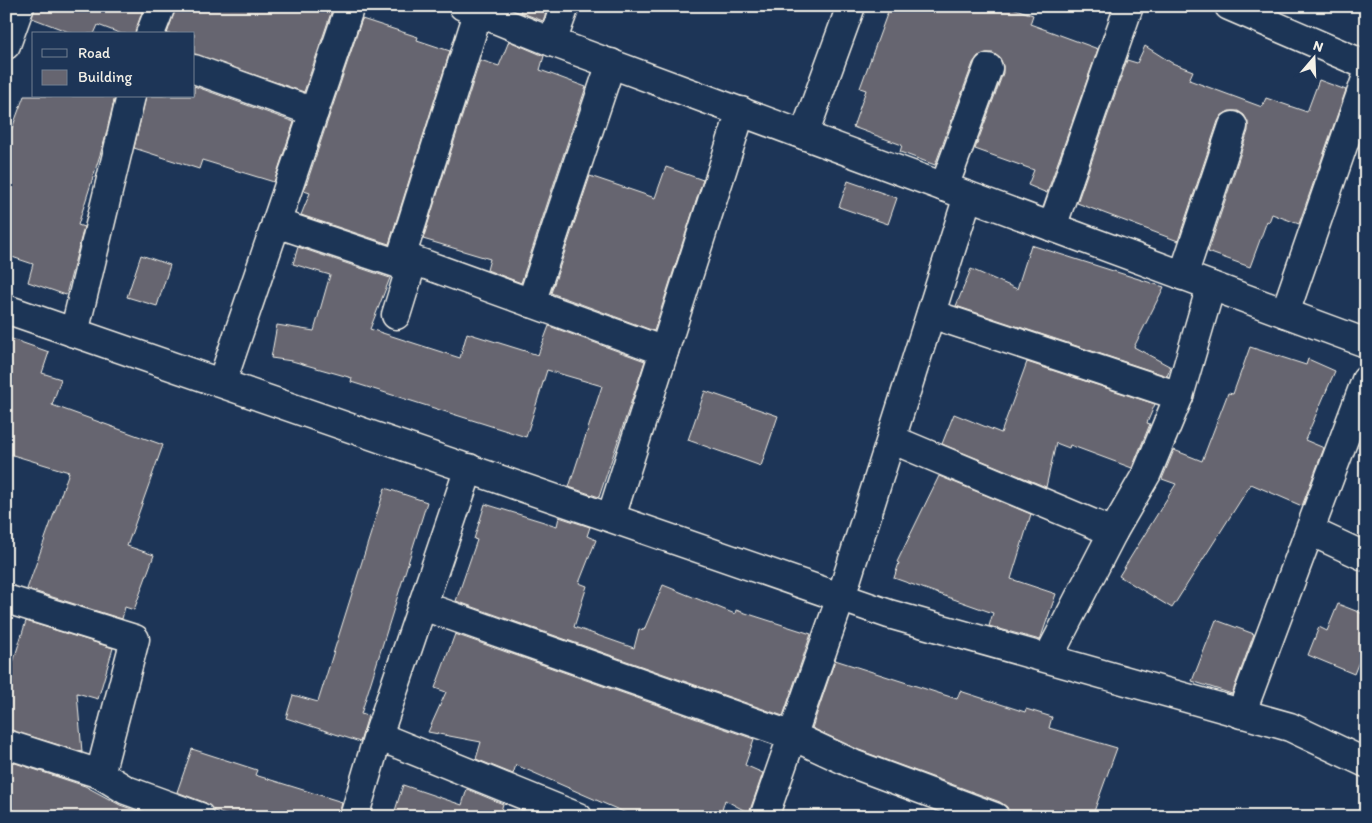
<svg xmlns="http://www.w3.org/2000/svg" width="1372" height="823" viewBox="0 0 1372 823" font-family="Itim,sans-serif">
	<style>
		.building { fill: #666570; stroke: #f4f1e8 }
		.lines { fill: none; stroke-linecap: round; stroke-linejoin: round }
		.minor-casing { stroke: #f4f1e8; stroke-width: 31 }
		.minor { stroke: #1d3557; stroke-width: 28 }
	</style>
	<rect width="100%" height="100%" fill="#1d3557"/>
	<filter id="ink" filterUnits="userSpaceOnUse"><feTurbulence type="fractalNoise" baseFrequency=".02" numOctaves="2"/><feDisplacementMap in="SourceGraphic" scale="10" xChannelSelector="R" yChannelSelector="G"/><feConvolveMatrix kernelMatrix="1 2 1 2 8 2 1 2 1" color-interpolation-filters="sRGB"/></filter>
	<g filter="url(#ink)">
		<g class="building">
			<path d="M35 6H144L135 34H122L98 25 94 34H74L32 18Z"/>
			<path d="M176 6H322L332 10 304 92 194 54V34H167Z"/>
			<path d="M523 6H548L543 21 520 12Z"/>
			<path d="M890 6H1007L1033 15 1030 24 1098 49 1047 193 1028 185 1034 170 975 149 1003 73V66L1000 58 993 53H986L978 56 973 63 935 165 900 152 902 145 853 127 866 90 860 88Z"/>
			<path d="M362 19 418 37 417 40 450 51 389 244 301 215 310 193 304 191Z"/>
			<path d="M509 41 544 56 540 70 586 87 521 283 487 270 490 259 423 239 480 60 499 66Z"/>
			<path d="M1145 46 1172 63 1193 71 1189 80 1262 107 1266 98 1307 112 1319 80 1346 90 1299 224 1272 214 1269 222 1267 221 1250 267 1208 252 1248 131V122L1244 115 1238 111H1229L1222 115 1218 121 1178 241 1077 203 1127 60 1137 63Z"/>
			<path d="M194 86 294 122 274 182 202 160 199 169 134 148 146 96H194Z"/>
			<path d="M24 96H115L105 139 78 225 84 227 66 295 28 282 33 264 6 255V130L11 131Z"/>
			<path d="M666 167 703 180 654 331 551 293 590 176 655 198Z"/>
			<path d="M848 181 897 198 888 224 839 207Z"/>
			<path d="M1031 245 1164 287 1134 347 1171 367 1167 376 956 306 971 269 1017 289Z"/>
			<path d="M298 247 390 278 370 329 460 358 467 333 538 355 549 326 645 361 599 497 569 487 602 386 547 370 526 437 351 382 352 378 292 361 271 358 277 325 314 331 330 275 293 264Z"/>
			<path d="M141 255 170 265 157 306 127 297Z"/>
			<path d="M6 337 49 352 42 373 61 379 52 405 163 445 127 546 154 555 134 610 125 607 122 619 27 589 69 472 6 453Z"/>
			<path d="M1250 347 1306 365 1308 359 1335 371 1305 440 1324 448 1302 506 1251 484 1172 608 1119 576 1176 484 1162 479 1174 450 1202 461 1228 393 1233 394Z"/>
			<path d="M1027 362 1155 404 1147 423 1150 424 1132 468 1070 445 1069 448 1056 443 1046 487 942 444 954 414 1001 433Z"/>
			<path d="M705 391 778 416 761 466 688 440Z"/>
			<path d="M939 476 1031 514 1011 579 1056 594 1040 640 989 626 993 613 894 578 899 563 897 562Z"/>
			<path d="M385 488 427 502 361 714 368 716 360 742 286 718 293 695 318 702Z"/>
			<path d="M485 504 557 526 559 517 590 527 587 536 596 540 579 583 587 586 574 627 634 648 639 629 644 630 663 585 735 614 736 610 811 634 783 716 456 601 477 540 474 539Z"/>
			<path d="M1338 604 1366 615V644L1354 674 1308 655 1319 627 1327 631Z"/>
			<path d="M1216 620 1254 634 1232 694 1192 681Z"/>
			<path d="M26 621 113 648 98 699 77 693 82 752 6 729V685Z"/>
			<path d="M455 634 754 739 745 765 763 773 749 813 725 800 720 817H635L516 765 513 774 476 759 481 742 428 732 446 692 435 688Z"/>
			<path d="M835 660 957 699 960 691 1025 712 1026 709 1052 717 1049 728 1117 748 1092 817H1010L1007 807 1000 802 859 750 812 728Z"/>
			<path d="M192 749 257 770 255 775 342 802 339 817H232L214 811 206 803 177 792Z"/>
			<path d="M6 760 85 786 120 805 154 817H25L6 809Z"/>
			<path d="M403 785 462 805 467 789 503 804 499 817H393Z"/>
		</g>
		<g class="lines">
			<g class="minor-casing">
				<g id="minor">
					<path d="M463 6 552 42 1366 343"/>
					<path d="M1229 6 1366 65"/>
					<path d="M150 34 161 6"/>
					<path d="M552 42 565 6"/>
					<path d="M6 45 20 6"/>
					<path d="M194 69 314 112"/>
					<path d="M804 135 851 6"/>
					<path d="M944 187 988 68"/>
					<path d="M276 223 399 264 413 260 664 351"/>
					<path d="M1052 227 1129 6"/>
					<path d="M399 264 478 13"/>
					<path d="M1183 276 1233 126"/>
					<path d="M531 303 611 63"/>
					<path d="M6 309 889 614 1290 727 1366 763"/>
					<path d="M1285 313 1366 79"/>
					<path d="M931 314 1179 396"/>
					<path d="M396 315 413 260"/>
					<path d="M74 333 131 96"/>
					<path d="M222 382 350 6"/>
					<path d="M891 439 1113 532"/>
					<path d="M611 517 741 111"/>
					<path d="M1310 531 1366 557"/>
					<path d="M6 599 135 639 100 774"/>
					<path d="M423 606 793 736 853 764 995 817"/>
					<path d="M1048 658 1113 532 1147 473 1179 396 1211 286"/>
					<path d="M1241 714 1366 380"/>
					<path d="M378 736 578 817"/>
					<path d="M6 744 100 774 126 790 200 817"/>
					<path d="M354 817 378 736 469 468"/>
					<path d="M764 817 841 597 968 196"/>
				</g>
			</g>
			<use href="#minor" class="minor"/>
		</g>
	</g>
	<rect width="1372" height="823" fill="none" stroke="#1d3557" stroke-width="25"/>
	<rect x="12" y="12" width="1347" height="798" fill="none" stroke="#f4f1e8" stroke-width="2" filter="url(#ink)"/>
	<rect x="32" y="32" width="162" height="65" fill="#1d3557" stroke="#738091"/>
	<rect x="42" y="49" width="25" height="8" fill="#1d3557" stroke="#738091"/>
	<text x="78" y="58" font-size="15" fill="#f4f1e8">Road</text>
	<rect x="42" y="70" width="25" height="15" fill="#666570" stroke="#738091"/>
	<text x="78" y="82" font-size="15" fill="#f4f1e8">Building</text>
	<g transform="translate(1314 58) rotate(19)" stroke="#1d3557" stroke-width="4" paint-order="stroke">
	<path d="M0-4L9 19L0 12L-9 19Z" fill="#f4f1e8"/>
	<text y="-8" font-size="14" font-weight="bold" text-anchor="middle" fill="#f4f1e8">N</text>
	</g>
</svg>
